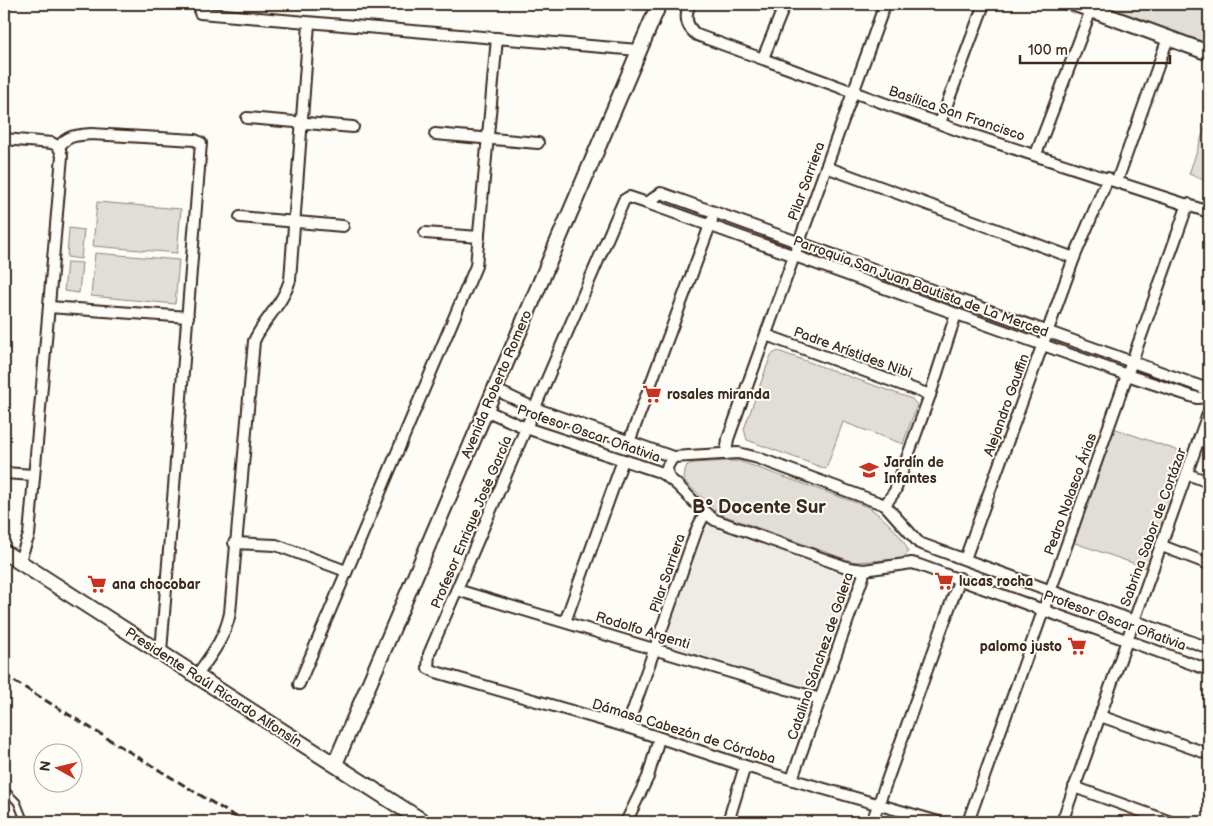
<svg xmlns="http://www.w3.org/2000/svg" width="1213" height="826" viewBox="0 0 1213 826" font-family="'Balsamiq Sans',sans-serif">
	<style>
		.built { fill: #efece7 }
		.green { fill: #e1ded7; stroke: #8e847a }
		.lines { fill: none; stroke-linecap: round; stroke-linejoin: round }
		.lane-casing { stroke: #3b2a1e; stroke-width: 9 }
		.street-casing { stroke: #3b2a1e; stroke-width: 14 }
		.secondary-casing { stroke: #3b2a1e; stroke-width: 18 }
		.lane { stroke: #fdfcf7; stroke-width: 5 }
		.street { stroke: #fdfcf7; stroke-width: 10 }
		.secondary { stroke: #fdfcf7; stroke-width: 14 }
		.rail { stroke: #3b2a1e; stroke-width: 3; stroke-dasharray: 8 4; stroke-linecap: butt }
		.labels { text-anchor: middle; stroke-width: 4; stroke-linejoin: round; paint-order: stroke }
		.street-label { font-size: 14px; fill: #3b2a1e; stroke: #fdfcf7 }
		.poi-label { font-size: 14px; font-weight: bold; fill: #3b2a1e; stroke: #fdfcf7; text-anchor: start }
		.district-label { font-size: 19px; font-weight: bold; fill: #3b2a1e; stroke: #fdfcf7 }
	</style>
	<rect width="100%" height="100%" fill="#fdfcf7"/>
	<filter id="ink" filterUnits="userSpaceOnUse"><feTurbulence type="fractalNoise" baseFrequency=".02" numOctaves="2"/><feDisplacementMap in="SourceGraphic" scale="10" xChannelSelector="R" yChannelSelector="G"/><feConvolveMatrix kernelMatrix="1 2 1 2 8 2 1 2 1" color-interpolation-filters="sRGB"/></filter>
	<g filter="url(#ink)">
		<path class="built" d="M705 514 863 570 820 698 656 648Z"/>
		<g class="green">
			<path d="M1093 4H1209V48Z"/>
			<path d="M1209 116V182L1189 174Z"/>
			<path d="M97 202 181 209 177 253 93 246Z"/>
			<path d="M69 228 84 230 81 259 67 257Z"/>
			<path d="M95 253 179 260 175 304 91 296Z"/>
			<path d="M67 262 82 263 79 293 64 291Z"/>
			<path d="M778 351 912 399 917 405 903 444 843 422 826 469 747 440 744 429 771 355Z"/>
			<path d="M1113 428 1188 454 1147 568 1072 542Z"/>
			<path d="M727 461H739L868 507C880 514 907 539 908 553L901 559 855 562 845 559 722 515 684 481 685 470 687 465 693 463Z"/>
		</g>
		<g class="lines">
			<g class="lane-casing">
				<path id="lane" d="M4 789 17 802 25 822"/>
			</g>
			<g class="street-casing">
				<g id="street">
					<path d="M690 4C684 16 686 27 697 35L960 131 1209 212"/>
					<path d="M200 13 638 50"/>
					<path d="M763 58 785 4"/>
					<path d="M247 118 353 127"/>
					<path d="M940 123 984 4"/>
					<path d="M435 134 538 143"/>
					<path d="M4 139 52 143 59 147 62 156 29 535 19 562"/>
					<path d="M59 147C67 135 78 135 91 134L195 140 201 143 161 652"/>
					<path d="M1036 154 1091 10"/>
					<path d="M826 167 1074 258"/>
					<path d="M1117 181 1168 38"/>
					<path d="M647 203 661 193 1202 387 1209 393"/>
					<path d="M240 217 343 226"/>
					<path d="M425 233 479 237"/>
					<path d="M49 307 188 317"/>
					<path d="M766 335 930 395"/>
					<path d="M494 389 534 408 673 457 738 453 758 458 885 505 919 543 1209 648"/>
					<path d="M485 410 526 428 657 471C681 482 693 506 715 520L849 568 864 570 912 563 919 565 1209 670"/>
					<path d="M629 442 712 220"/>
					<path d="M726 454 728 439 885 4"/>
					<path d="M4 473 34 475"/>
					<path d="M1187 474 1209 482"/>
					<path d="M668 476 667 467 673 457"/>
					<path d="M885 505 895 491 930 395 956 314"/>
					<path d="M234 543 276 545 346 571"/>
					<path d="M1162 546 1209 564"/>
					<path d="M965 559 1074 258 1108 178"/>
					<path d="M457 590 820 699"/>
					<path d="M565 622 623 460"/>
					<path d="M197 675C211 655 225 638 230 613L254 341C264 319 283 304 290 280L309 24"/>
					<path d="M299 684 476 266 497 38"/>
					<path d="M1100 716 1209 754"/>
					<path d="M627 727 697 529 705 513"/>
					<path d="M792 779 863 577 864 570"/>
					<path d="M1074 787 1171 822"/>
					<path d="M626 822 648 777 659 738"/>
					<path d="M728 822 745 766"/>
					<path d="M872 822 960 578"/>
					<path d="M939 822 745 766 627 727 436 672 428 668 429 654 624 200 629 197 647 203 1127 375 1197 398 1209 397"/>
					<path d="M968 822 1188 204"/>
					<path d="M1062 822 1209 411"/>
				</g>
			</g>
			<g class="secondary-casing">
				<g id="secondary">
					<path d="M1075 4 1209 53"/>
					<path d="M4 552 424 822"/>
					<path d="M335 764 659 4"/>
				</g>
			</g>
			<use href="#lane" class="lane"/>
			<use href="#street" class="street"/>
			<use href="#secondary" class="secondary"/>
			<path class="rail" d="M4 675 244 822"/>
		</g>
	</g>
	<defs>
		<g id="supermarket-bare" transform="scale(1.5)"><path d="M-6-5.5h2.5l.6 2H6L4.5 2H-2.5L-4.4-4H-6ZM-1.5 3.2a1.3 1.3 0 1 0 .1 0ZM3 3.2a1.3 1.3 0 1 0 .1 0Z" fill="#c8321e" stroke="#fdfcf7" stroke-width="2.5" paint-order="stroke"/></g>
		<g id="school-bare" transform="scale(1.5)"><path d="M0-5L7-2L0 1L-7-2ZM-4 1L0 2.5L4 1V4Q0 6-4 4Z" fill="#c8321e" stroke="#fdfcf7" stroke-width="2.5" paint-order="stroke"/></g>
	</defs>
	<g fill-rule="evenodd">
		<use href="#supermarket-bare" x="652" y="394"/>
		<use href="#school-bare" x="869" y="470"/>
		<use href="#supermarket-bare" x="944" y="581"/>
		<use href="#supermarket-bare" x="97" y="584"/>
		<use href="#supermarket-bare" x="1077" y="646"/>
	</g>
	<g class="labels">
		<g class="street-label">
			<text transform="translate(957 113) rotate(19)" y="5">Basílica San Francisco</text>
			<text transform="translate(806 181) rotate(-70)" y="5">Pilar Sarriera</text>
			<text transform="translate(921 286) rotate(20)" y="5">Parroquia San Juan Bautista de La Merced</text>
			<text transform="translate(853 352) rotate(20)" y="5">Padre Arístides Nibi</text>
			<text transform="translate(496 384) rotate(-67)" y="5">Avenida Roberto Romero</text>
			<text transform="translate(1006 405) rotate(-70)" y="5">Alejandro Gauffin</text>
			<text transform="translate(589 433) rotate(19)" y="5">Profesor Oscar Oñativia</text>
			<text transform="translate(1070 494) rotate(-70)" y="5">Pedro Nolasco Árias</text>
			<text transform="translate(471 522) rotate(-67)" y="5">Profesor Enrique José García</text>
			<text transform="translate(1153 527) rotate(-70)" y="5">Sabrina Sabor de Cortázar</text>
			<text transform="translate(667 573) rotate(-71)" y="5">Pilar Sarriera</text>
			<text transform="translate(1115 620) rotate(20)" y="5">Profesor Oscar Oñativia</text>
			<text transform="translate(643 630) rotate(17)" y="5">Rodolfo Argenti</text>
			<text transform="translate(820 656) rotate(-71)" y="5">Catalina Sánchez de Galera</text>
			<text transform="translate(214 687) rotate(33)" y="5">Presidente Raúl Ricardo Alfonsín</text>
			<text transform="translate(684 731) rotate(17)" y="5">Dámasa Cabezón de Córdoba</text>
		</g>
		<g class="poi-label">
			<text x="667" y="399">rosales miranda</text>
			<text x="884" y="467">Jardín de<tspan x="884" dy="16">Infantes</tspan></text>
			<text x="959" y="586">lucas rocha</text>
			<text x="112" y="589">ana chocobar</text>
			<text x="1062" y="651" text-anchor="end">palomo justo</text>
		</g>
		<g class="district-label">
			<text x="759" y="513">Bº Docente Sur</text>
		</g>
	</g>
	<rect width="1213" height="826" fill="none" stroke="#fdfcf7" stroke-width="20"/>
	<rect x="10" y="10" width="1193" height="806" fill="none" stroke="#3b2a1e" stroke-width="2" filter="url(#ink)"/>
	<g transform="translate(58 768) rotate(278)"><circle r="24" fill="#fdfcf7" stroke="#afa8a0"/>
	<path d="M0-4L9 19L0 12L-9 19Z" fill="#c8321e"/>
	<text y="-8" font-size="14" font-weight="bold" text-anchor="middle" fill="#3b2a1e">N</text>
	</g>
	<path d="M1020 55v8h150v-8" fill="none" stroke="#3b2a1e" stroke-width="2.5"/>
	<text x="1028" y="55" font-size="15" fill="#3b2a1e" stroke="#fdfcf7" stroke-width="4" paint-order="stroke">100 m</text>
</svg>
